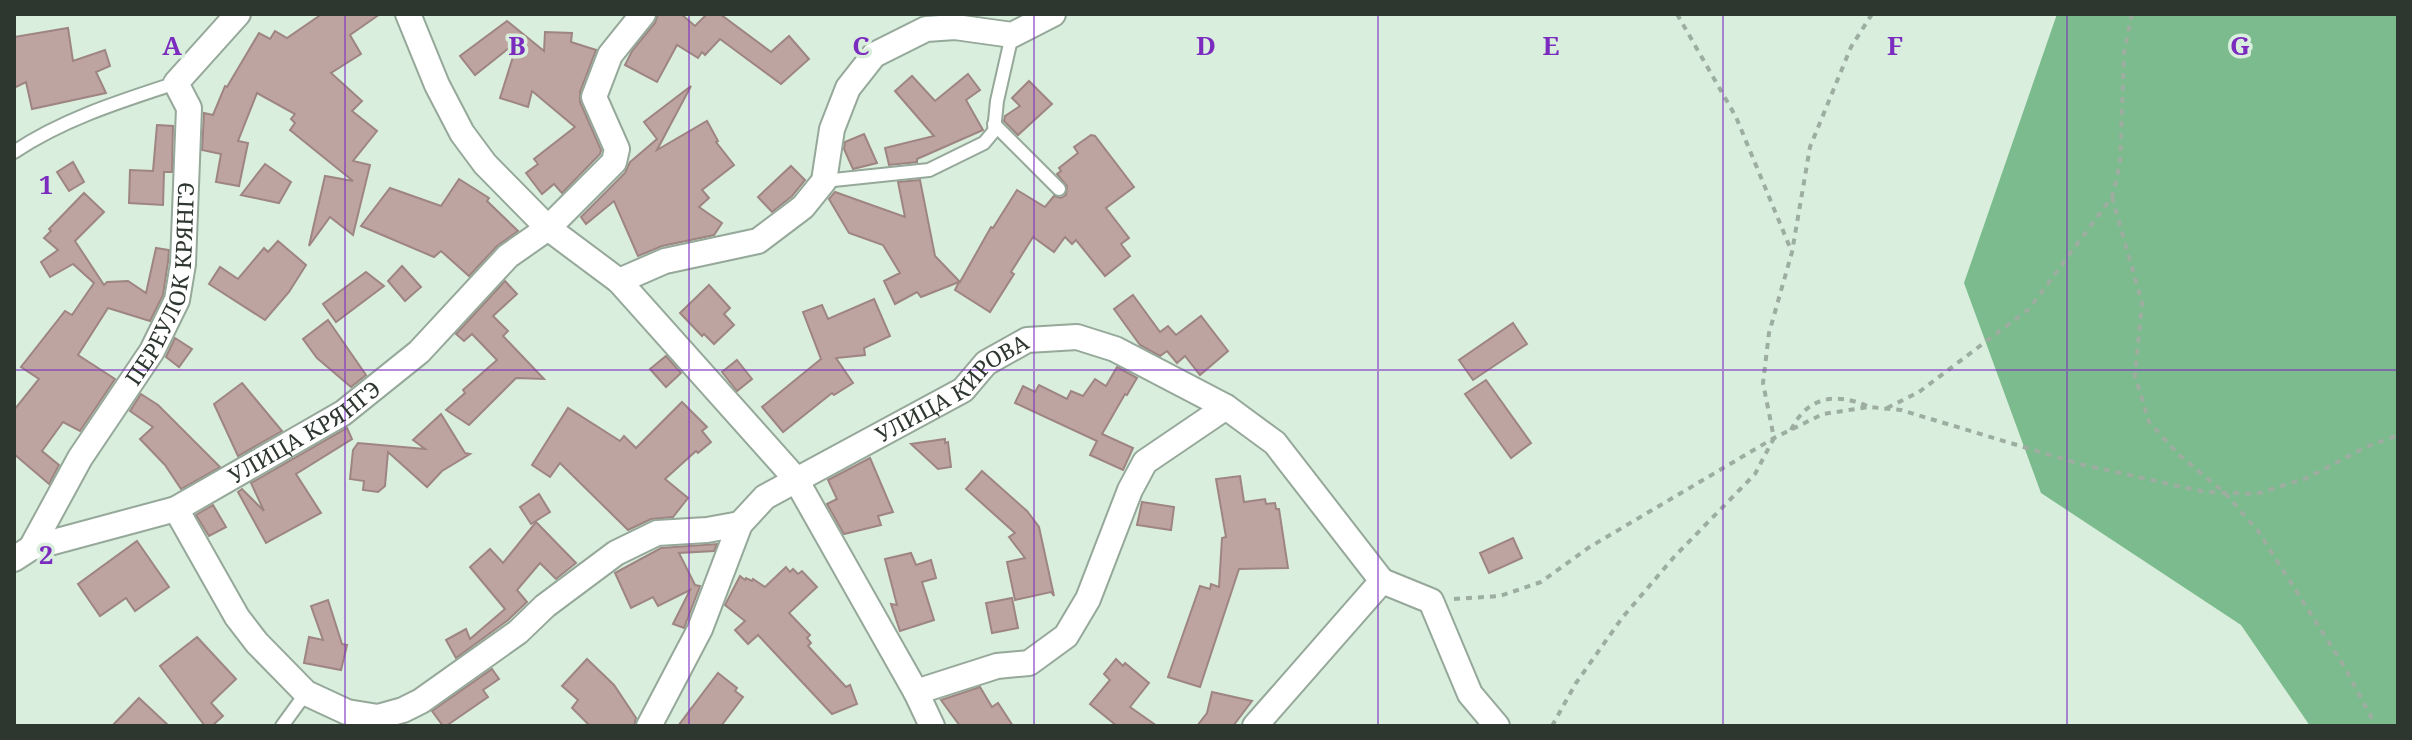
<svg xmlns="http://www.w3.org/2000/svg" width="2412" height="740" viewBox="0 0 2412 740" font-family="'Noto Serif',serif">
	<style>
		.forest { fill: #7cbb8d }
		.building { fill: #bea4a0; stroke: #9e8582; stroke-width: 2 }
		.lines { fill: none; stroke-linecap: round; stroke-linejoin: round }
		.lane-casing { stroke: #95a899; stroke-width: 16 }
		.street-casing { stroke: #95a899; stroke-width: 28 }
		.path { stroke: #9dada0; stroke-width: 4; stroke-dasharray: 6 6; stroke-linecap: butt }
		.lane { stroke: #fff; stroke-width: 12 }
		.street { stroke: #fff; stroke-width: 24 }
		.grid { fill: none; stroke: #7b2cbf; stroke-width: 2; stroke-opacity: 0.55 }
		.labels { text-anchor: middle; stroke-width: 7; stroke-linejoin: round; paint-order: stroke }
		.street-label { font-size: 22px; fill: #2e3630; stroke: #d9eedd }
		.grid-label { font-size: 26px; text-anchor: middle; font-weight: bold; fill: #7b2cbf; stroke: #d9eedd; stroke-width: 7; stroke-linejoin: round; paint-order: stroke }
	</style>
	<rect width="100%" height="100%" fill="#d9eedd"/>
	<path class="forest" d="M2057 14H2398V726H2310L2241 625 2041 493 1964 283Z"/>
	<g class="building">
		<path d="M322 14H380L350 35 361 54 331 73 362 101 352 111 377 131 353 161 370 165 353 235 330 217 309 246 325 176 353 181 290 130 295 123 291 119 295 114 257 93 238 141 248 143 239 186 216 182 221 154 202 150 204 113 213 115 225 86 227 87 259 33 270 39 275 31 287 38Z"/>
		<path d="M658 14H681L695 26 707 14H720L771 52 789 36 809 59 781 84 720 39 705 55 702 52 698 58 677 45 657 82 625 65 632 51 655 23Z"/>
		<path d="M507 21 544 51 545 32 572 33 571 42 596 50 580 92V102L601 150 600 154 562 193 554 184 542 194 526 173 538 164 534 159 575 127 532 91 528 107 500 98 518 41 475 75 460 56Z"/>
		<path d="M68 28 73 61 105 50 110 66 96 72 106 93 32 109 26 82 14 88V37Z"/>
		<path d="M968 74 980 90 966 100 983 130 917 159V162L889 165 885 148 934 136 895 91 912 76 935 101Z"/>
		<path d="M1029 81 1052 104 1018 135 1004 121 1005 116 1020 106 1012 98Z"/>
		<path d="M691 86 657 150 707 121 718 141 716 142 734 165 702 190 709 198 699 207 722 223 714 235 662 246 638 256 614 201 586 224 581 217 625 173 630 162 657 139 644 122Z"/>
		<path d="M157 125 173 126 172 172H164L163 205 129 203 130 170 153 171Z"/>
		<path d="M864 134 877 163 853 169 844 149 845 142Z"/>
		<path d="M1091 135 1095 136 1134 187 1106 208 1129 238 1121 244 1130 256 1105 276 1076 240 1072 244 1065 237 1054 252 1033 237 1011 272 1014 274 990 312 955 290 959 282 921 297 917 292 895 304 884 281 900 273 883 245 849 233 829 199 835 192 905 217 898 182 920 180 935 256 960 282 991 227 993 228 1017 190 1045 207 1054 196 1061 198 1066 195 1067 186 1057 174 1061 171 1059 168 1078 153 1074 147Z"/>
		<path d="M73 162 84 182 69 191 57 172Z"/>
		<path d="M265 164 291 182 279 203 241 195Z"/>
		<path d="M791 166 805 180 792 196 772 212 758 197Z"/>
		<path d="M459 179 489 198 487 201 518 231 497 246 469 276 441 251 434 257 361 226 390 188 441 206Z"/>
		<path d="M84 193 104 212 75 241 104 285 107 282 128 281 146 293 156 248 169 250 168 262 163 295 150 321 108 308 78 355 115 379 80 431 63 422 42 451 59 465 49 484 14 454V410L39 379 21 367 65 311 72 315 94 283 73 264 50 277 41 262 58 250 44 238 51 231 49 229Z"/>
		<path d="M278 241 306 265 289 292 265 320 209 284 220 267 238 279 264 248 268 252Z"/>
		<path d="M402 266 421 287 405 301 388 281Z"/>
		<path d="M366 272 384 286 336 322 323 304Z"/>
		<path d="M505 281 517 294 493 316 508 331 503 336 544 379 516 378 469 425 446 410 465 393 463 390 497 360 472 334 464 341 456 334Z"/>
		<path d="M709 285 730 308 724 314 734 325 714 344 704 334 702 336 680 313Z"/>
		<path d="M1133 295 1160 332 1168 326 1176 335 1201 316 1228 351 1200 375 1185 356 1177 363 1167 351 1160 356 1140 345 1114 309Z"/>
		<path d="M874 299 890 336 864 348 865 355 836 358 853 383 834 395 832 393 783 432 762 407 821 359 803 312 822 305 828 319Z"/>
		<path d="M328 320 366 375 351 387 317 358 303 339Z"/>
		<path d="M1513 323 1527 344 1473 380 1459 360Z"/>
		<path d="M175 338 192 349 179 367 166 357Z"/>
		<path d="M666 356 681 373 666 387 650 369Z"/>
		<path d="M737 360 752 379 737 391 722 372Z"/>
		<path d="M1117 367 1137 378 1127 395 1125 394 1102 434 1133 448 1123 470 1090 455 1097 441 1015 403 1023 386 1035 392 1039 385 1067 399 1071 391 1083 396 1095 379 1106 386Z"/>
		<path d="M1486 380 1531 443 1511 458 1465 394Z"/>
		<path d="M242 383 282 431 238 456 214 404Z"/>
		<path d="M141 394 158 405 220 467 181 489 165 465 140 439 153 427 130 411Z"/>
		<path d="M682 402 707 427 702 431 711 442 698 453 696 451 665 479 688 498 673 517 651 519 628 530 560 463 550 477 532 465 568 408 620 441 624 436 636 448Z"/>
		<path d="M441 414 465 453 470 454 442 471 427 487 388 452 385 486 378 492 363 490 364 481 350 479 353 450 358 443 425 449 413 440Z"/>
		<path d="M347 428 352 439 296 474 321 513 266 543 238 492 242 489 264 511 251 483Z"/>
		<path d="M945 439V443L948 442 951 467 938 469 911 444Z"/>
		<path d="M870 458 893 512 878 516 881 525 844 534 827 504 837 499 828 480Z"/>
		<path d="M982 471 1027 511 1039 527 1054 596 1051 592 1015 600 1007 562 1025 558 1009 537 1015 533 966 489Z"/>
		<path d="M1240 476 1244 502 1265 499 1266 504 1275 503 1276 509H1279L1288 568 1239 569 1200 687 1168 677 1200 586 1210 589 1211 584 1219 587 1222 538 1226 537 1216 479Z"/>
		<path d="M539 494 550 512 531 524 520 507Z"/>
		<path d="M1142 502 1174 507 1171 530 1137 525Z"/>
		<path d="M213 505 226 527 209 536 196 515Z"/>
		<path d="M536 522 576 563 556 579 540 563 517 590 527 602 508 620 456 658 446 640 466 629 470 639 505 609 470 567 490 549 503 563Z"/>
		<path d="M1513 538 1522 558 1489 573 1480 553Z"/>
		<path d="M137 541 169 587 135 611 126 598 100 616 78 584Z"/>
		<path d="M717 544 714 551 679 553 695 585 700 586 684 628 673 624 690 590 658 606 653 597 631 608 615 573 661 548Z"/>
		<path d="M911 553 916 565 931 560 936 578 922 582 934 620 900 631 891 604 897 605 885 559Z"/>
		<path d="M786 567 790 572 793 569 798 574 802 571 817 587 789 613 810 635 807 638 811 643 808 646 846 687 850 685 857 704 832 714 758 635 748 644 735 630 745 621 725 605 740 576 745 580 746 578 752 581 753 579 765 587Z"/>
		<path d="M1012 598 1018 628 992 633 986 603Z"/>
		<path d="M328 600 342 644 347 645 341 670 304 663 309 637 323 640 311 606Z"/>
		<path d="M197 637 236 679 211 703 223 716 212 726H205L160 666Z"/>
		<path d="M587 659 614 685 636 718 634 726H590L572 708 578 700 562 686Z"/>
		<path d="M1116 659 1123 666 1125 663 1149 683 1130 707 1157 726H1117L1090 704 1110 680 1104 674Z"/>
		<path d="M492 669 499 679 483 690 488 697 446 726H443L432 711Z"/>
		<path d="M718 673 737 688 735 691 743 697 721 726H678Z"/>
		<path d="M980 687 992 707 998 703 1013 726H960L941 700Z"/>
		<path d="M1212 692 1252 701 1233 726H1197L1207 713Z"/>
		<path d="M139 698 169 726H112Z"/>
	</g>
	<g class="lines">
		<g class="lane-casing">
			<g id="lane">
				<path d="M994 124 1059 189"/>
				<path d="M14 152C63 119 121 101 176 83"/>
				<path d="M824 181 929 170 984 143 994 131 997 101 1012 35"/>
				<path d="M282 726 306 693"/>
			</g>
		</g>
		<g class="street-casing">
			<g id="street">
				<path d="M408 14 437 85 462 133 485 164 548 228 619 281 795 478 916 692 932 726"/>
				<path d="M619 281 665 261 758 241 803 207 824 181 832 129 848 88 874 55 926 29 955 27 1012 35 1053 14"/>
				<path d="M176 509 237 617 257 643 306 693 347 712 378 717 403 710 421 701 518 632 545 606 616 553 657 533 707 530 740 524"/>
				<path id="s1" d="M31 548 80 458 152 351 177 300 183 264 189 108 176 83 238 14"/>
				<path id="s2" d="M14 559 31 548 176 509 343 413 419 352 508 256 548 228 614 162 617 149 594 97 610 55 643 14"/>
				<path d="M1382 581 1431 601 1470 694 1497 726"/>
				<path d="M916 692 997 666 1029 663 1066 636 1088 599 1130 490 1145 462 1226 407"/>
				<path id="s3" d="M649 726 700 629 740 524 765 497 963 390 986 363 1027 340 1077 337 1115 349 1226 407 1275 443 1382 581"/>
				<path d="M1255 726 1382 581"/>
			</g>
		</g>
		<g class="path">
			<path d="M1677 14 1736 117 1791 250"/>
			<path d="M2112 197 2142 303 2135 376 2149 422 2178 454 2225 493 2258 531 2344 666 2376 726"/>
			<path d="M1887 408 1919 392 2029 309 2112 197 2120 164 2124 53 2132 14"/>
			<path d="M1791 430C1807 397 1835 392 1867 406"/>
			<path d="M1454 599 1500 596 1541 582 1588 548 1774 438 1823 414 1869 407 1901 410 2080 464 2205 492 2256 494 2307 478 2366 447 2398 435"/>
			<path d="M1552 726 1576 683 1622 618 1674 557 1755 474 1774 438 1763 383 1769 333 1792 252 1810 147 1851 47 1872 14"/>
		</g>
		<use href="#lane" class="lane"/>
		<use href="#street" class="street"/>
	</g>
	<path class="grid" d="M345 14V726M689 14V726M1034 14V726M1378 14V726M1723 14V726M2067 14V726M14 370H2398"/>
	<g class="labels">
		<g class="street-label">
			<text dy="8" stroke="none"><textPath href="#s1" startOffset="300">ПЕРЕУЛОК КРЯНГЭ</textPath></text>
			<text dy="8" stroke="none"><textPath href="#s3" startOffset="476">УЛИЦА КИРОВА</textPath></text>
			<text dy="8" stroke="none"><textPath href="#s2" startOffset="320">УЛИЦА КРЯНГЭ</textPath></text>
		</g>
	</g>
	<g class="grid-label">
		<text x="172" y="55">A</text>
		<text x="517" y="55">B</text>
		<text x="861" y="55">C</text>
		<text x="1206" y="55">D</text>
		<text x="1551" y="55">E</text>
		<text x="1895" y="55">F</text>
		<text x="2240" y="55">G</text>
		<text x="46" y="194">1</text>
		<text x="46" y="564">2</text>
	</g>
	<rect width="2412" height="740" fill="none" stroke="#2e3630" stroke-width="32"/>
</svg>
